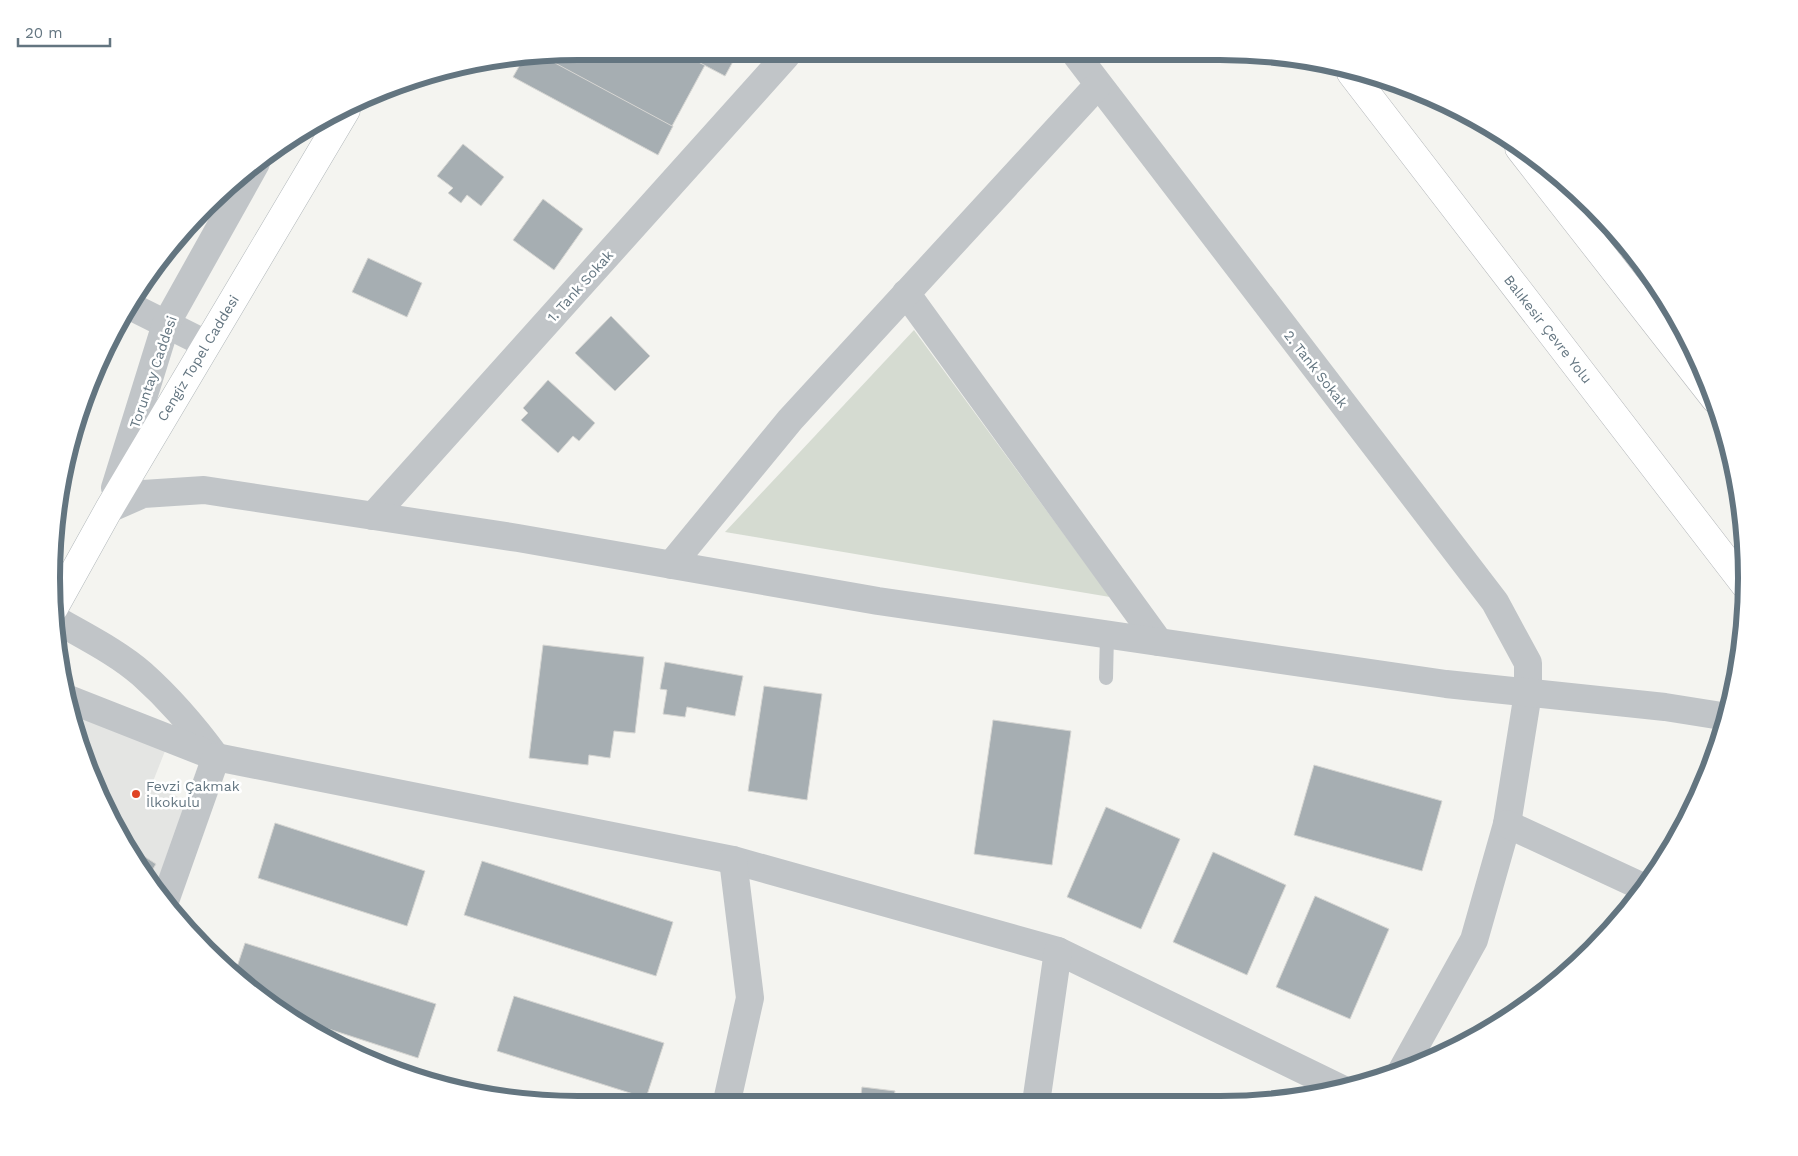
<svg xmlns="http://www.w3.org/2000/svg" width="1798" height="1156" viewBox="0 0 1798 1156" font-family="'Work Sans',sans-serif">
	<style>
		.built { fill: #e4e5e3 }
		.green { fill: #d5dbd1 }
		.building { fill: #a6aeb2; stroke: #d5d5d2 }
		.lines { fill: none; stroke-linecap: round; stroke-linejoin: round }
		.secondary-casing { stroke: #b1b7ba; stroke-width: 29 }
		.trunk-casing { stroke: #b4b7ba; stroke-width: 29 }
		.service { stroke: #c1c5c8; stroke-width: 14 }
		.minor { stroke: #c1c5c8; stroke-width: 28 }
		.tertiary { stroke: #c1c5c8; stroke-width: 28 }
		.secondary { stroke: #fff; stroke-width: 28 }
		.trunk { stroke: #fff; stroke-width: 28 }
		.poi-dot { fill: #df4324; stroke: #fff; stroke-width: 2 }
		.labels { text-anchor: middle; stroke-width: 5; stroke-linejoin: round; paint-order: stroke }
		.street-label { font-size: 14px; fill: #637580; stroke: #fff }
		.poi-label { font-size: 14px; fill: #637580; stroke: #fff; text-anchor: start }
		.rim { fill: none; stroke: #637580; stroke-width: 6 }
	</style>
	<rect width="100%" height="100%" fill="#f4f4f0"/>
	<path class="built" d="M69 713 165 751 152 784 192 804 158 893 140 871 105 811Z"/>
	<path class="green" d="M914 330 1110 597 725 532Z"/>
	<g class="building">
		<path d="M525 56H543L673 126 658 155 513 77Z"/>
		<path d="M542 56H687L705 65 672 126Z"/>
		<path d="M687 56H736L725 76Z"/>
		<path d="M463 144 504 177 481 206 467 195 461 203 448 193 453 188 437 176Z"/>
		<path d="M543 199 583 229 554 270 513 240Z"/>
		<path d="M368 258 422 283 407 317 352 292Z"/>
		<path d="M611 316 650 356 615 391 575 353Z"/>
		<path d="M548 380 595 423 579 441 573 436 558 453 521 420 528 413 523 408Z"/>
		<path d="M543 645 644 657 635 733 614 731 610 758 589 755 588 765 529 758Z"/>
		<path d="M665 662 743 676 735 716 687 707 685 717 663 714 667 690 660 689Z"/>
		<path d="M764 686 822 694 807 800 748 791Z"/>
		<path d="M993 720 1071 731 1052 865 974 854Z"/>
		<path d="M1314 765 1442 801 1422 871 1294 835Z"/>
		<path d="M1106 807 1180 839 1141 929 1067 897Z"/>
		<path d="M275 823 425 871 407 926 258 878Z"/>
		<path d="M125 844 156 864 147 879 140 871Z"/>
		<path d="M1213 852 1286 885 1247 975 1173 942Z"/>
		<path d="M482 861 673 922 656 976 464 915Z"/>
		<path d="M1315 896 1389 929 1350 1019 1276 987Z"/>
		<path d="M245 943 436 1004 418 1058 298 1019 257 996 234 976Z"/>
		<path d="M514 996 664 1043 646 1098 497 1051Z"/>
		<path d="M862 1087 895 1091 893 1102H860Z"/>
	</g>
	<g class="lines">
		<g class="secondary-casing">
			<path id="secondary" d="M54 608 109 509 346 110"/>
		</g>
		<g class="trunk-casing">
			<g id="trunk">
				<path d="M1351 73 1745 585"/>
				<path d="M1519 148 1715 399"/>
			</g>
		</g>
		<path class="service" d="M1106 678 1107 635"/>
		<g class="minor">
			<path d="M1077 56 1495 602 1528 663V693L1507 824 1474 940 1402 1070"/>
			<path d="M906 293 1159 642"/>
			<path d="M128 305 206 344"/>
			<path d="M115 488 166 324 256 163"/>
			<path d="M373 516 786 56"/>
			<path d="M671 565 790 420 1098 85"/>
			<path d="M55 619C84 636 117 652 142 674 170 699 194 727 216 757"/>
			<path d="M66 698 216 757 733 860 1058 951 1342 1089"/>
			<path d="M1507 824 1645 888"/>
			<path d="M165 901 216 757"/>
			<path d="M727 1101 750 998 733 860"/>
			<path d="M1036 1103 1058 951"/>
		</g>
		<path class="tertiary" d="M109 509 143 494 204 490 518 538 878 601 1446 684 1665 707 1728 717"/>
		<use href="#secondary" class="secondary"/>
		<use href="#trunk" class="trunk"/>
	</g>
	<circle class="poi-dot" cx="136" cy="794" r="5"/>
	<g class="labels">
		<g class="street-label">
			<text transform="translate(580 286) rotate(-48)" y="5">1. Tank Sokak</text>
			<text transform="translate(1548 329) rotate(52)" y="5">Balıkesir Çevre Yolu</text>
			<text transform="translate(198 358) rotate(-59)" y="5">Cengiz Topel Caddesi</text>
			<text transform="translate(1316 369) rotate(52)" y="5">2. Tank Sokak</text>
			<text transform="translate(153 372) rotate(-71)" y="5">Toruntay Caddesi</text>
		</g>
		<g class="poi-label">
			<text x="146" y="791">Fevzi Çakmak<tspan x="146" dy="16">İlkokulu</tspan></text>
		</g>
	</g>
	<path d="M0 0H1798V1156H0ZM578 60H1220A518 518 0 0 1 1738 578V578A518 518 0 0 1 1220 1096H578A518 518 0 0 1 60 578V578A518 518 0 0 1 578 60Z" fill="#fff" fill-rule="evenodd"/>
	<path class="rim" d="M578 60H1220A518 518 0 0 1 1738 578V578A518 518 0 0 1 1220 1096H578A518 518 0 0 1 60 578V578A518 518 0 0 1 578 60Z"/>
	<path d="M18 38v8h92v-8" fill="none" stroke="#637580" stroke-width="2.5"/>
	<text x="25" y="38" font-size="15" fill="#637580" stroke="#ffffff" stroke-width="4" paint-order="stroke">20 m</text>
</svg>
